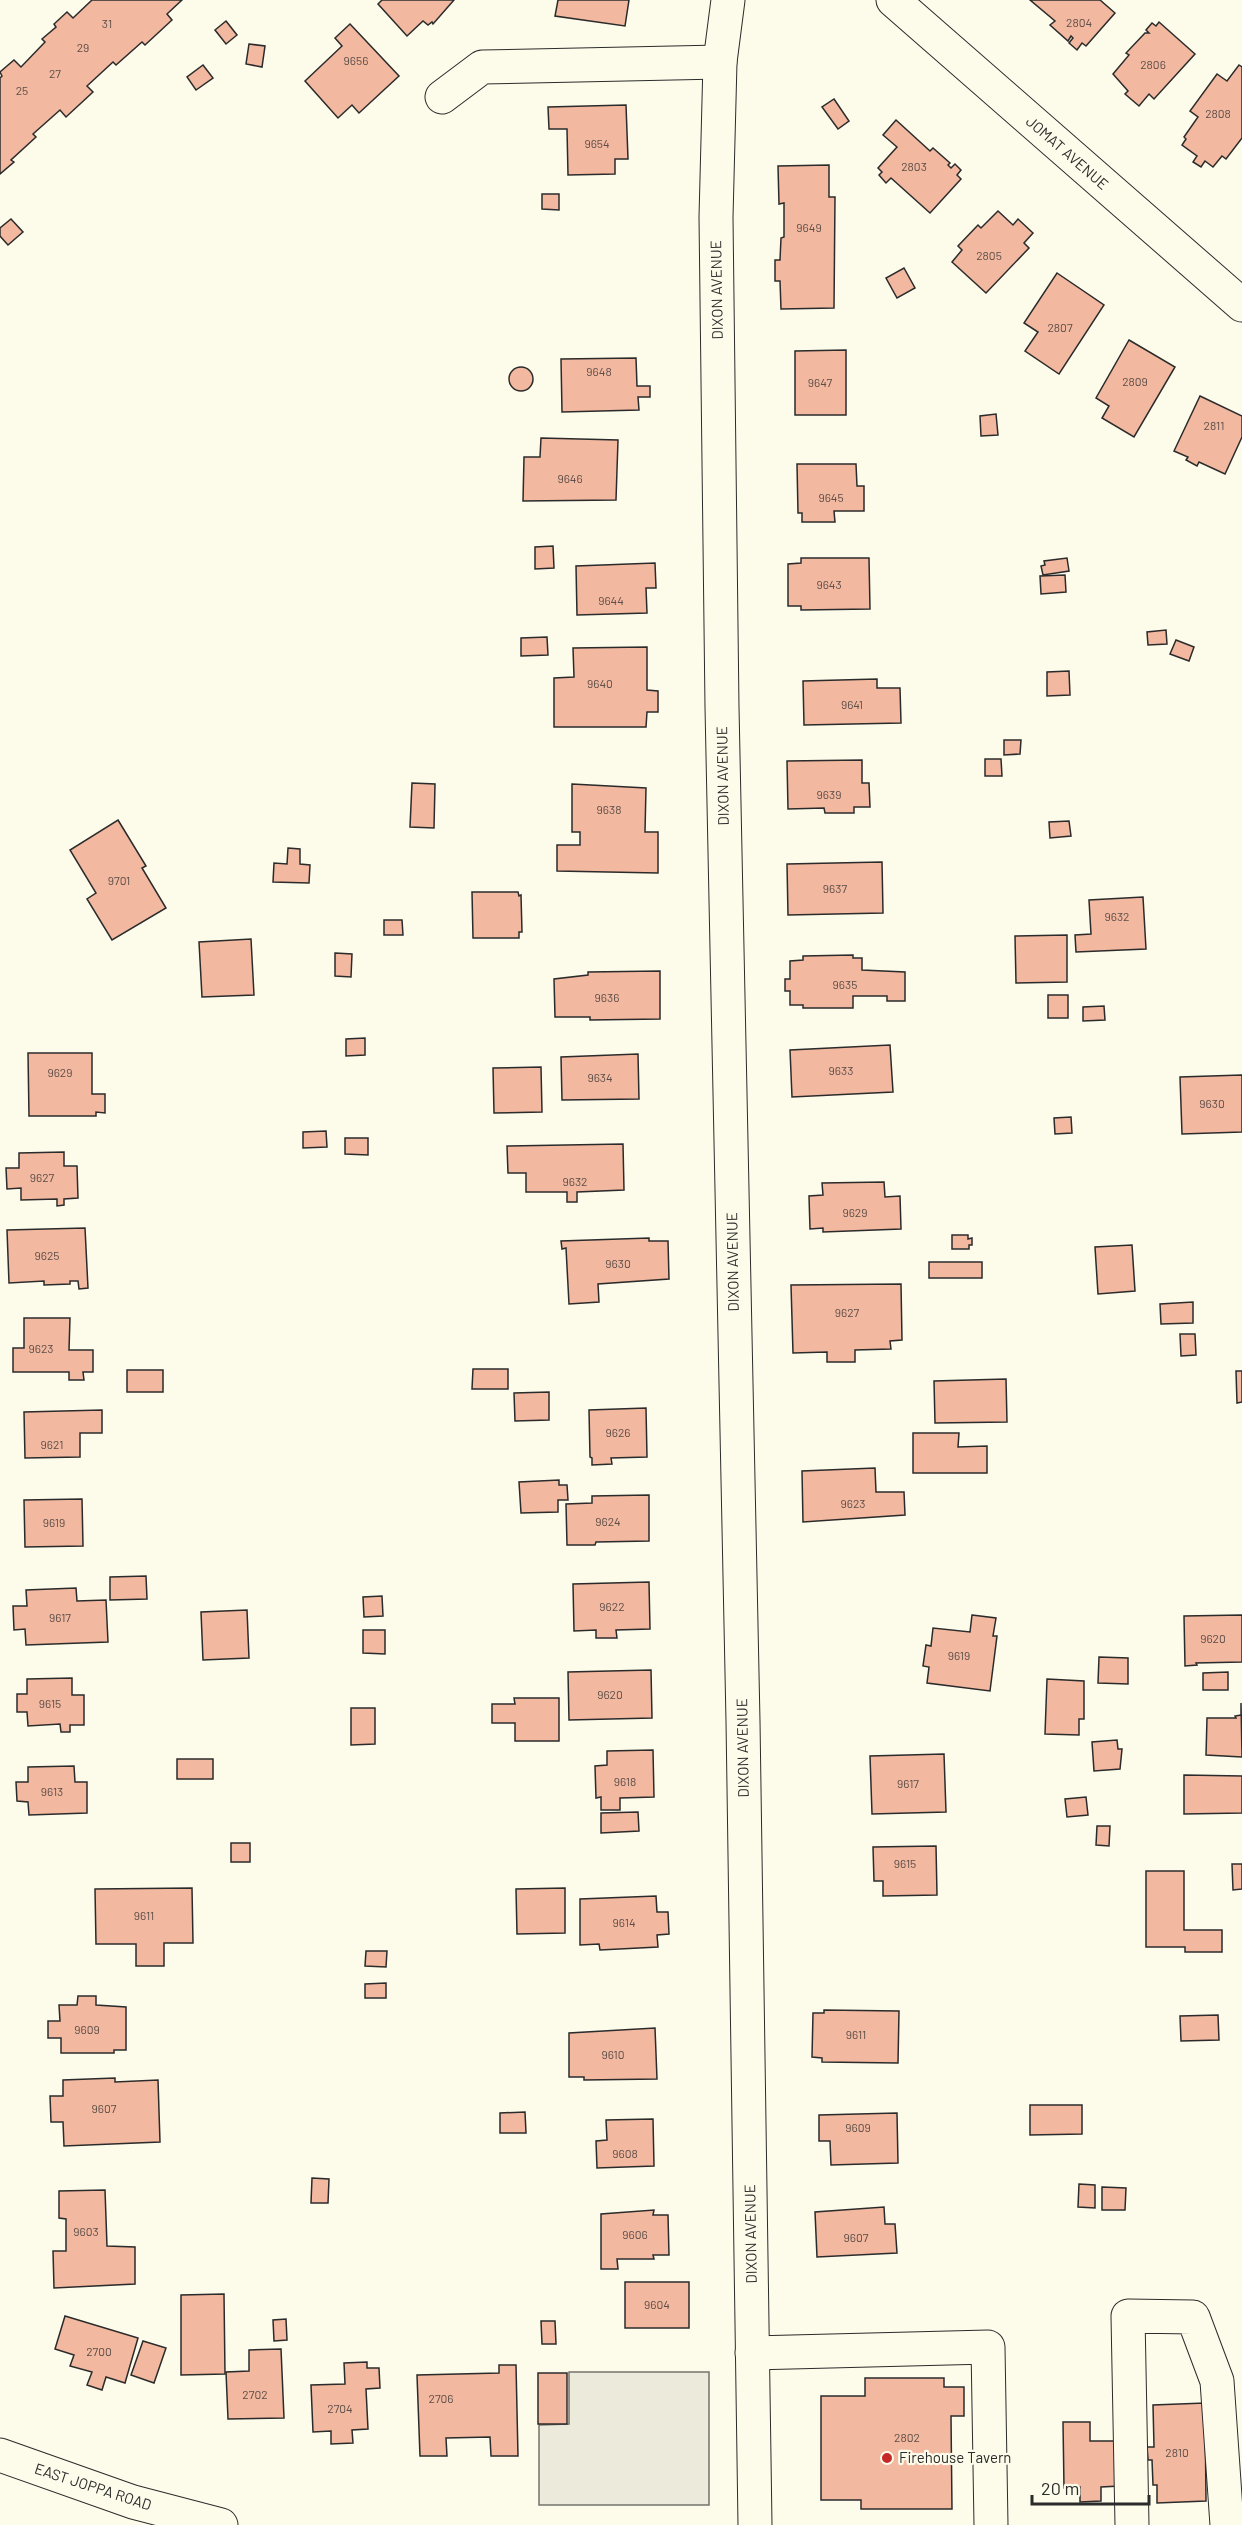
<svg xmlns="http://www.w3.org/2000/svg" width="1242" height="2525" viewBox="0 0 1242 2525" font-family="Barlow,sans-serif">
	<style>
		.parking { fill: #eceadb; stroke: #74746e; stroke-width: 1.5 }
		.building { fill: #f2b8a0; stroke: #2b2b2b; stroke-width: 1.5 }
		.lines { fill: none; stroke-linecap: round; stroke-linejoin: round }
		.minor-casing { stroke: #2b2b2b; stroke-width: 35 }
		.major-casing { stroke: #2b2b2b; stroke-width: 35 }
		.minor { stroke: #fdfbea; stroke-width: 33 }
		.major { stroke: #fdfbea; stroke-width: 33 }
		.poi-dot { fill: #c62828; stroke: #fdfbea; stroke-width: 2 }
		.labels { text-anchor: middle; stroke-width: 4.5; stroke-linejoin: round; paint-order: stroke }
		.number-label { font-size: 12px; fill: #5d4e48 }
		.street-label { font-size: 15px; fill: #2b2b2b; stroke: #fdfbea }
		.poi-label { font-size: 15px; fill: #2b2b2b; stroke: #fdfbea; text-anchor: start }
	</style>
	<rect width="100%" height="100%" fill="#fdfbea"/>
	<path class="parking" d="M569 2372H709V2505H539V2425L569 2424Z"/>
	<g class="building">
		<path d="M92 0H182L167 14 172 20 145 45 142 42 116 65 113 62 87 86 93 92 66 117 60 110 33 134 36 137 11 160 14 162 0 174V78L2 76 0 72 14 60 21 67 45 42 42 39 56 27 54 24 67 12 73 18Z"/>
		<path d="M382 0H454L433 24 432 22 428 25 423 21 407 36 378 4Z"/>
		<path d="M558 0H629L625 26 555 16Z"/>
		<path d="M1030 0H1100L1115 13 1086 46 1082 43 1077 50 1069 43 1073 38 1071 36 1068 41 1050 25 1055 21Z"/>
		<path d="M226 21 237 35 226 44 215 30Z"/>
		<path d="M1159 22 1195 54 1154 99 1149 94 1139 106 1125 94 1128 91 1113 74 1129 55 1126 53 1145 33H1149L1146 30 1152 23 1156 26Z"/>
		<path d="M350 24 399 76 359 113 352 105 338 118 305 81 342 46 335 38Z"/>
		<path d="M249 44 265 46 262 67 246 64Z"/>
		<path d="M203 65 213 78 196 90 187 77Z"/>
		<path d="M1239 65 1242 67V138L1226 159 1222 156 1213 167 1205 161 1201 167 1193 162 1197 156 1182 145 1186 139 1184 137 1198 117 1190 111 1217 74 1227 81Z"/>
		<path d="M834 99 849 121 838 129 822 107Z"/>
		<path d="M626 105 628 159H615V174L568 175 567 129H549L548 107Z"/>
		<path d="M896 120 930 151 933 148 950 163 948 165 951 168 955 164 961 170 957 175 961 179 930 213 891 178 886 183 879 175 882 172 878 168 897 147 883 135Z"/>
		<path d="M829 165V197H835L834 308 781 309 780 281H775V260H780L781 238 784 237V203L779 204 778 166Z"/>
		<path d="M542 194H559V210L542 209Z"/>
		<path d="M998 211 1013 225 1018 219 1033 233 1024 243 1029 248 986 293 952 262 962 250 958 246 978 225 981 228Z"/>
		<path d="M11 219 23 232 8 245 0 236V228Z"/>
		<path d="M904 268 915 288 897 298 886 278Z"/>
		<path d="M1057 273 1104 305 1059 374 1025 351 1038 332 1024 323Z"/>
		<path d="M1129 340 1175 367 1134 437 1102 418 1109 406 1096 398Z"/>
		<path d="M846 350V415H795V351Z"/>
		<path d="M636 358 637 386H650V397H638L639 410 562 412 561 359Z"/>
		<circle cx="521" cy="379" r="12"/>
		<path d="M1200 396 1242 416V437L1225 474 1199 462 1197 466 1186 460 1188 457 1174 451Z"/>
		<path d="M996 414 998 435 981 436 980 416Z"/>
		<path d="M541 438 618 440 616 500 523 501 524 457H540Z"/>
		<path d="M797 464H856L857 486H864V511H834L835 522H802V513H798Z"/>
		<path d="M553 546 554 568 535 569V547Z"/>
		<path d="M801 558H869L870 609 801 610V606H788V564L801 563Z"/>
		<path d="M1067 558 1069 571 1043 575 1041 566 1045 565 1044 561Z"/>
		<path d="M655 563 656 588H646L647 613 577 615 576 566Z"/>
		<path d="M1065 575 1066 592 1041 594 1040 576Z"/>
		<path d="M1166 630 1167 644 1148 645 1147 632Z"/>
		<path d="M547 637 548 655 521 656V638Z"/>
		<path d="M1176 640 1194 647 1189 661 1170 654Z"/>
		<path d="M647 647V690L658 691V712H647L646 727H554V678L574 677 573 648Z"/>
		<path d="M1069 671 1070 695 1047 696V672Z"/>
		<path d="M877 679V688H900L901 723 804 725 803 681Z"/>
		<path d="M1004 740H1021L1020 754 1004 755Z"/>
		<path d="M985 759H1001L1002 776H985Z"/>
		<path d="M862 760V783H869L870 807H854V813H825L824 808 788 809 787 761Z"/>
		<path d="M412 783 435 784 434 828 410 827Z"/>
		<path d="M572 784 646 788 645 832H658V873L557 871V845H580V832H572Z"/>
		<path d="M118 820 146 866 142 868 166 908 112 940 87 899 96 893 70 850Z"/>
		<path d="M1069 821 1071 836 1050 838 1049 822Z"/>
		<path d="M288 848 300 849V864L310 865 309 883 273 882 274 863 287 864Z"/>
		<path d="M882 862 883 913 788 915 787 864Z"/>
		<path d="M472 892H518L519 896 521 895 522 932H519V938H473Z"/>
		<path d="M1143 897 1146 949 1076 952 1075 935 1091 934 1089 900Z"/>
		<path d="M384 920H402L403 935H384Z"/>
		<path d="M1067 935V982L1016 983 1015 936Z"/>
		<path d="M251 939 254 995 202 997 199 942Z"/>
		<path d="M335 953 352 954 351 977 335 976Z"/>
		<path d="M853 955V958H862V970L905 972V1001H887V996H853V1008H803V1005H790V991H785V979H790V961L803 960V956Z"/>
		<path d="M660 971V1019L590 1020V1017H555L554 979 588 975V972Z"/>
		<rect x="1048" y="995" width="20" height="23"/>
		<path d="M1104 1006 1105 1020 1083 1021V1007Z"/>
		<path d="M365 1038V1055L346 1056V1039Z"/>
		<path d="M890 1045 893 1092 792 1097 790 1050Z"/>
		<path d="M28 1053H92V1094H105V1113L96 1112V1116H29Z"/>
		<path d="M638 1054 639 1099 562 1100 561 1057Z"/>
		<path d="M541 1067 542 1112 494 1113 493 1068Z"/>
		<path d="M1242 1075V1132L1182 1134 1180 1077Z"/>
		<path d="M1071 1117 1072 1133 1055 1134 1054 1118Z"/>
		<path d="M326 1131 327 1147 303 1148V1132Z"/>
		<path d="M345 1138H368V1155L345 1154Z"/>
		<path d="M623 1144 624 1190 577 1192V1202H567V1192H526V1173H508L507 1146Z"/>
		<path d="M64 1152V1166H77L78 1198 64 1199V1205L57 1206V1199L21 1200V1188L7 1189 6 1168H19V1153Z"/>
		<path d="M884 1182 885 1197 900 1196 901 1229 823 1232V1228L810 1229 809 1196 823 1195 822 1183Z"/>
		<path d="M85 1228 88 1288 79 1289 78 1281H70V1284L44 1285V1281L9 1283 7 1230Z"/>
		<path d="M952 1235H968V1239L972 1238V1245H969V1249H952Z"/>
		<path d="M649 1238V1241H668L669 1279 598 1284 599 1302 569 1304 566 1248 562 1249 561 1241Z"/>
		<path d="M1132 1245 1135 1291 1098 1294 1095 1247Z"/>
		<rect x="929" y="1262" width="53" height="16"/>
		<path d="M901 1284 902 1340 890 1341 891 1349 855 1350V1362H827V1352L793 1353 791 1285Z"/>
		<path d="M1193 1302V1323L1161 1324 1160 1304Z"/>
		<path d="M24 1318H70L69 1350H93V1372H83L84 1380H69V1372H13V1348H24Z"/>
		<path d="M1180 1334H1195L1196 1355 1181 1356Z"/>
		<path d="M473 1369H508V1389H472Z"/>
		<rect x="127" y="1370" width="36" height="22"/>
		<path d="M1236 1371H1242V1402L1237 1403Z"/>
		<path d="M1006 1379 1007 1422 935 1423 934 1381Z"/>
		<path d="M549 1392V1420L515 1421 514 1393Z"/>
		<path d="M646 1408 647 1457 611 1458 612 1464 592 1465V1458L590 1457 589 1410Z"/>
		<path d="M102 1410V1433H80V1457L25 1458 24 1412Z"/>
		<path d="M913 1433H959L958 1447 987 1446V1473H913Z"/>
		<path d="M875 1468 876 1492H904L905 1515 803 1522 802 1471Z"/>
		<path d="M559 1480V1485H567L568 1500H558V1512L521 1513 519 1482Z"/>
		<path d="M649 1495V1541L596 1542 595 1545H567L566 1504 592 1503V1496Z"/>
		<path d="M82 1499 83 1546 25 1547 24 1500Z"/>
		<path d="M146 1576 147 1599 110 1600V1577Z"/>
		<path d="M649 1582 650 1629 616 1630 617 1638H596V1630L574 1631 573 1584Z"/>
		<path d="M76 1588 77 1601 106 1600 108 1642 26 1645 25 1629 14 1630 13 1606H27L26 1590Z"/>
		<path d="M382 1596 383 1616 364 1617 363 1597Z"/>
		<path d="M247 1610 249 1658 203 1660 201 1612Z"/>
		<path d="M972 1615 996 1618 993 1636H997L990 1691 927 1683 929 1667 923 1666 926 1645 931 1646 933 1628 970 1632Z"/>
		<path d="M1242 1615V1662L1196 1663 1197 1665 1185 1666 1184 1616Z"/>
		<path d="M363 1630H385V1654L363 1653Z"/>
		<path d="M1099 1657 1128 1658V1684L1098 1683Z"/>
		<path d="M651 1670 652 1718 569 1720 568 1672Z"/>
		<path d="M1228 1672V1690H1203V1673Z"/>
		<path d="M72 1678V1695H84V1725H70V1732H61L60 1724 28 1726 27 1712H17V1694H27V1679Z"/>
		<path d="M1047 1679 1084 1681V1719H1079V1735L1045 1734Z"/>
		<path d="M514 1698H559V1741H515V1723H492V1704H515Z"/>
		<path d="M1241 1703 1242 1757 1206 1755 1207 1718H1236L1235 1716 1241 1715Z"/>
		<path d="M351 1708H375V1744L351 1745Z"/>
		<path d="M1117 1740 1118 1749H1122L1120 1769 1094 1771 1092 1742Z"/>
		<path d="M653 1750 654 1797 620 1798V1810H601V1797L596 1798 595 1766 607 1765V1751Z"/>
		<path d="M944 1754 946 1812 872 1814 870 1756Z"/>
		<rect x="177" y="1759" width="36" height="20"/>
		<path d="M74 1766 75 1782H87V1813L29 1815 28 1802 17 1801 16 1782H28V1767Z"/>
		<path d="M1184 1775 1242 1776V1813L1184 1814Z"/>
		<path d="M1086 1797 1088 1815 1067 1817 1065 1799Z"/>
		<path d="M638 1812 639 1831 601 1833V1813Z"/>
		<path d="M1097 1826H1110L1109 1846 1096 1845Z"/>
		<rect x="231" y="1843" width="19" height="19"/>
		<path d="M936 1846 937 1895 883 1896V1881H874L873 1847Z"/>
		<path d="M1232 1864H1242V1889L1233 1890Z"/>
		<path d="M1146 1871H1184V1930H1222V1952H1185V1947H1146Z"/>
		<path d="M192 1888 193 1943H164V1966H136V1944H96L95 1889Z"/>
		<path d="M565 1888V1933L517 1934 516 1889Z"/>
		<path d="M656 1896 657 1912H668L669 1934 657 1935 658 1947 600 1950 599 1944 580 1945V1899Z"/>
		<path d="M366 1951H387L386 1967 365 1966Z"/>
		<path d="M386 1983V1998H365V1984Z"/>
		<path d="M78 1996H96V2005L126 2007V2050H114V2053H61V2038H48V2021H60L59 2005H77Z"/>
		<path d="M824 2010 899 2011 898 2063 822 2062V2058L812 2057 813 2013H824Z"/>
		<path d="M1218 2015 1219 2040 1181 2041 1180 2016Z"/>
		<path d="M655 2028 657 2079 584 2080V2077H569V2033Z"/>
		<path d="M115 2078V2082L158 2080 160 2142 64 2146 63 2122H51L50 2096H63V2080Z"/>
		<path d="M1030 2105H1082V2134L1030 2135Z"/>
		<path d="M525 2112 526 2133H500V2113Z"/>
		<path d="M897 2113 898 2163 831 2165 830 2141H819V2115Z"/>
		<path d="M653 2119 654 2166 597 2168 596 2141 607 2140 606 2120Z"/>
		<path d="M312 2178 329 2179 328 2203H311Z"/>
		<path d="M1079 2184 1095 2185V2208L1078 2207Z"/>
		<path d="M1102 2187 1126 2188 1125 2210H1102Z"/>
		<path d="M105 2190 107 2246 135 2247V2284L54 2288 53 2251H66V2219L59 2218V2191Z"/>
		<path d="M884 2207 885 2224H895L897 2253 817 2257 815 2212Z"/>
		<path d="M654 2210 653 2215H668L669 2255H653L654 2259H617L618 2269H601V2214Z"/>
		<rect x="625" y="2282" width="64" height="46"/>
		<path d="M224 2294 225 2374 181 2375V2295Z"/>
		<path d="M65 2316 138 2338 125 2383 106 2377 102 2390 87 2385 92 2372 70 2366 74 2355 55 2349Z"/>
		<path d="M286 2319 287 2340 274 2341 273 2320Z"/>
		<path d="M541 2321H555L556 2344H542Z"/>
		<path d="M143 2341 166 2348 154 2383 131 2375Z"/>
		<path d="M281 2349 284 2418 228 2419 226 2372 249 2371V2350Z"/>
		<path d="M367 2362V2368H379L380 2388 366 2389 368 2429 352 2430 353 2443 331 2444V2431L313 2432 311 2385 345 2384 344 2363Z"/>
		<path d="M499 2365H516L518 2456H491L490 2437 446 2438 447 2456H420L417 2375 499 2373Z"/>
		<rect x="538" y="2373" width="29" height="51"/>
		<path d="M865 2378H944V2387H964V2416H951L952 2509H861V2500H821V2396H865Z"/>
		<path d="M1205 2403 1206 2501 1157 2503V2485H1153L1152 2460H1148L1147 2447H1154L1153 2405Z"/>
		<path d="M1063 2422H1090V2441H1119L1120 2486 1101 2487V2501L1080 2502V2487L1064 2488Z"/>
	</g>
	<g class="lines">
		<g class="minor-casing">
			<g id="minor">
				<path d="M728 0 720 62 716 217 722 707 743 1721 755 2525"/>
				<path d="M893 0 1242 305"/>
				<path d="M442 97 482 67 720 62"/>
				<path d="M752 2353 988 2347 991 2525"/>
				<path d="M1132 2525 1128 2316 1193 2317 1217 2381 1227 2525"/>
			</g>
		</g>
		<g class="major-casing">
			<path id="major" d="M0 2455 133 2502 221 2525"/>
		</g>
		<use href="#minor" class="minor"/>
		<use href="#major" class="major"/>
	</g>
	<circle class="poi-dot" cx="887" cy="2458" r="6"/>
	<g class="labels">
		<g class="number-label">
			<text x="1079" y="27">2804</text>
			<text x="107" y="28">31</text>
			<text x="83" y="52">29</text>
			<text x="356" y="65">9656</text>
			<text x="1153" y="69">2806</text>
			<text x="55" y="78">27</text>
			<text x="22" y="95">25</text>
			<text x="1218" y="118">2808</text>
			<text x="597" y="148">9654</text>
			<text x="914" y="171">2803</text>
			<text x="809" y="232">9649</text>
			<text x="989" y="260">2805</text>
			<text x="1060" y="332">2807</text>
			<text x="599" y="376">9648</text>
			<text x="1135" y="386">2809</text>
			<text x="820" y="387">9647</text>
			<text x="1214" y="430">2811</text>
			<text x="570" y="483">9646</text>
			<text x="831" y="502">9645</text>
			<text x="829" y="589">9643</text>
			<text x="611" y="605">9644</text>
			<text x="600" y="688">9640</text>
			<text x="852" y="709">9641</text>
			<text x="829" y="799">9639</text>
			<text x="609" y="814">9638</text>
			<text x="119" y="885">9701</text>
			<text x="835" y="893">9637</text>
			<text x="1117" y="921">9632</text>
			<text x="845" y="989">9635</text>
			<text x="607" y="1002">9636</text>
			<text x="841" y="1075">9633</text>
			<text x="60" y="1077">9629</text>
			<text x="600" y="1082">9634</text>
			<text x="1212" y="1108">9630</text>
			<text x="42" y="1182">9627</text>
			<text x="575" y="1186">9632</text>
			<text x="855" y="1217">9629</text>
			<text x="47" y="1260">9625</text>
			<text x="618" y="1268">9630</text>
			<text x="847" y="1317">9627</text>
			<text x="41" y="1353">9623</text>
			<text x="618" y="1437">9626</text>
			<text x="52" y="1449">9621</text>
			<text x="853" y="1508">9623</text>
			<text x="608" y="1526">9624</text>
			<text x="54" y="1527">9619</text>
			<text x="612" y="1611">9622</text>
			<text x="60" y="1622">9617</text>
			<text x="1213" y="1643">9620</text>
			<text x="959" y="1660">9619</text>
			<text x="610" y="1699">9620</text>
			<text x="50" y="1708">9615</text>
			<text x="625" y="1786">9618</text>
			<text x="908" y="1788">9617</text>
			<text x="52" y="1796">9613</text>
			<text x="905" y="1868">9615</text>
			<text x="144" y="1920">9611</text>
			<text x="624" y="1927">9614</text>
			<text x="87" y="2034">9609</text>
			<text x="856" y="2039">9611</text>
			<text x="613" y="2059">9610</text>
			<text x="104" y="2113">9607</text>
			<text x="858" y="2132">9609</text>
			<text x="625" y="2158">9608</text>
			<text x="86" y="2236">9603</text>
			<text x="635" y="2239">9606</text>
			<text x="856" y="2242">9607</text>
			<text x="657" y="2309">9604</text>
			<text x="99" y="2356">2700</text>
			<text x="255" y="2399">2702</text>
			<text x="441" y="2403">2706</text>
			<text x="340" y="2413">2704</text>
			<text x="907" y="2442">2802</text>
			<text x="1177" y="2457">2810</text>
		</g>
		<g class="street-label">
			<text transform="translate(1067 153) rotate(41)" y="5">JOMAT AVENUE</text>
			<text transform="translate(717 290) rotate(-91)" y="5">DIXON AVENUE</text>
			<text transform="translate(723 776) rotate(-91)" y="5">DIXON AVENUE</text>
			<text transform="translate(733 1262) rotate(-91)" y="5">DIXON AVENUE</text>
			<text transform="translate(743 1748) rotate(-91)" y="5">DIXON AVENUE</text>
			<text transform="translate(751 2234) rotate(-91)" y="5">DIXON AVENUE</text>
			<text transform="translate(93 2487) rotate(18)" y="5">EAST JOPPA ROAD</text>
		</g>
		<g class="poi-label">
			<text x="899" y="2463">Firehouse Tavern</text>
		</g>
	</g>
	<path d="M1032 2495v9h117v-9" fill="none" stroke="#2b2b2b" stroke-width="3"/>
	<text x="1041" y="2495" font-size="18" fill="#2b2b2b" stroke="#fdfbea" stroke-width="4.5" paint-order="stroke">20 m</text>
</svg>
